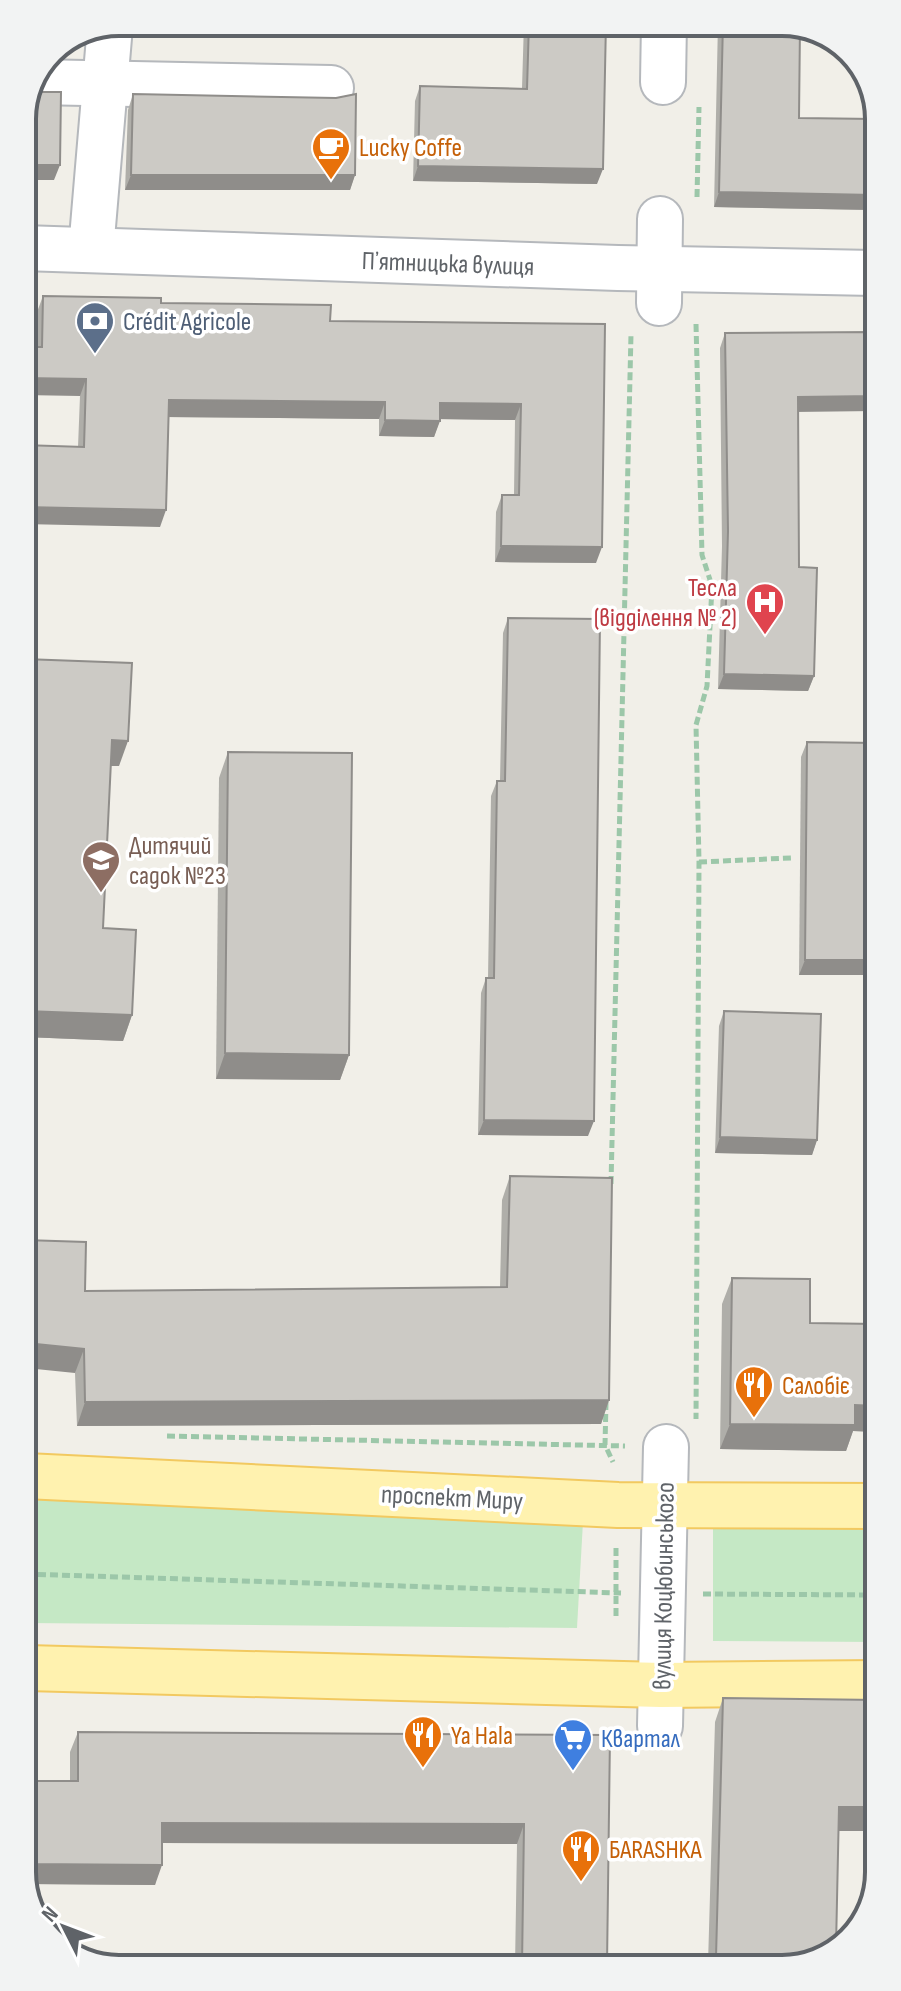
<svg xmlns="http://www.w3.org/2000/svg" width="901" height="1991" viewBox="0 0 901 1991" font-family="'Sofia Sans Condensed',sans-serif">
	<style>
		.green { fill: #c5e8c5 }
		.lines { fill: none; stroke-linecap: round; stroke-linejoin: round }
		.minor-casing { stroke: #b5b8bc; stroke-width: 48 }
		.major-casing { stroke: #f2c960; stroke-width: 48 }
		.path { stroke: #9cc7a9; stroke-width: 5; stroke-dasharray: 8 4; stroke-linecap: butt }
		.minor { stroke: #fff; stroke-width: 44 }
		.major { stroke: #fff2af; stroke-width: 44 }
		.wall { fill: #afaea9 }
		.shaded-wall { fill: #8f8d8a }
		.building { fill: #cccac5; stroke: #8f8d8a; stroke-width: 2 }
		.labels { text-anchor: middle; stroke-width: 7; stroke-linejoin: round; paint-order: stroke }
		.food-label { font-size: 26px; fill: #c56008; stroke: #fff; text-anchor: start }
		.street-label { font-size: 26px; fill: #5f6368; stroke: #fff }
		.service-label { font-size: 26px; fill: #4e5e75; stroke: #fff; text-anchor: start }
		.health-label { font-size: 26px; fill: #be3a42; stroke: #fff; text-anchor: end }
		.education-label { font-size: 26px; fill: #785e54; stroke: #fff; text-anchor: start }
		.shop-label { font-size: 26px; fill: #366cbe; stroke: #fff; text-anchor: start }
		.rim { fill: none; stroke: #5f6368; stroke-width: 4 }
	</style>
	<rect width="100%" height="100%" fill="#f1efe8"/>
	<g class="green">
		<path d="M26 1492 584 1504 577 1628 26 1623Z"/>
		<path d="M713 1519 878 1520V1642L713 1641Z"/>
	</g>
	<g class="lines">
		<g class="minor-casing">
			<g id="minor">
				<path d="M36 82 331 88"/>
				<path d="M663 82 664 22"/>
				<path d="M23 248 618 268 874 273"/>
				<path d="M91 250 110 26"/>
				<path d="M659 303 660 219"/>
				<path d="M660 1726 666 1447"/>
			</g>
		</g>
		<g class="major-casing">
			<g id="major">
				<path d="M26 1476 618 1505 878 1506"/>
				<path d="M27 1668 661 1685 878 1683"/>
			</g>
		</g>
		<g class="path">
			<path d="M697 197 699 107"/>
			<path d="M696 324 702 555 712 586 707 686 696 725 699 862 696 1419"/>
			<path d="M699 862 791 858"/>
			<path d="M611 1184 631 334"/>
			<path d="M606 1402 605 1445 613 1462"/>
			<path d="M167 1436 625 1446"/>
			<path d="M26 1574 621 1593"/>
			<path d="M703 1594 878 1595"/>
			<path d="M616 1616V1546"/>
		</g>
		<use href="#minor" class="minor"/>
		<use href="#major" class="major"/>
	</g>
	<g class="wall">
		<path d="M524 22H606L597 184 413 181 415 101 420 86 522 88Z"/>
		<path d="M718 22H789L799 118 874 119V210L714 207Z"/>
		<path d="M133 94 355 175 350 190H125L128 110Z"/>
		<path d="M43 296 161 303 330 321 605 324 596 563 495 562 496 512 502 495H514L515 420 440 419 434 437 379 436V419L168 417 160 527 78 447 80 396 36 347 37 312Z"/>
		<path d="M725 333 799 412V567L814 676 808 691 718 689 722 546 720 348Z"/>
		<path d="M508 618 588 1136 478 1135 481 993 486 978H488L491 796 497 781H500L503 633Z"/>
		<path d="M24 659 119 766H111L103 928 132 1015 123 1041 25 1037Z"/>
		<path d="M807 742 876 743V975H799L801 757Z"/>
		<path d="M228 752 349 1055 340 1080 216 1079 219 778Z"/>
		<path d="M724 1011 817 1140 812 1155 715 1153 719 1026Z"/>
		<path d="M510 1176 609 1400 601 1424 77 1426 75 1373 85 1291 500 1287 502 1200Z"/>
		<path d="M732 1278 810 1323 877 1324 878 1432 853 1431 846 1451 720 1449 722 1304Z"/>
		<path d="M723 1698 878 1700 879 1831H838L814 1964H708L715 1722Z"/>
		<path d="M78 1732 610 1735 607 1965 515 1966 517 1844 162 1843 155 1885 27 1884V1781H70V1752Z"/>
	</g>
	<g class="shaded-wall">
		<path d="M22 165H60L54 180H22Z"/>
		<path d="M418 166 603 169 597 184 413 181Z"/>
		<path d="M131 175H355L350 190H125Z"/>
		<path d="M719 192 874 195V210L714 207Z"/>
		<path d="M23 378 86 379 80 396 23 395Z"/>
		<path d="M875 396V411L793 412 798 397Z"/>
		<path d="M169 400 385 402 379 419 163 417Z"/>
		<path d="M440 403 521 404 515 420 434 419Z"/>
		<path d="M385 420 440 421 434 437 379 436Z"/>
		<path d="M23 507 166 510 160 527 23 524Z"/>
		<path d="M501 546 602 547 596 563 495 562Z"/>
		<path d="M724 674 814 676 808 691 718 689Z"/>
		<path d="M112 740 128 741 119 766H103Z"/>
		<path d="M24 743H30L24 758Z"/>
		<path d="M805 960H876V975H799Z"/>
		<path d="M25 1011 132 1015 123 1041 25 1037Z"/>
		<path d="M225 1053 349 1055 340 1080 216 1079Z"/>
		<path d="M484 1120 594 1121 588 1136 478 1135Z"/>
		<path d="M720 1137 817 1140 812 1155 715 1153Z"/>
		<path d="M26 1343 84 1349 75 1373 26 1368Z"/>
		<path d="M609 1400 601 1424 77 1426 85 1402Z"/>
		<path d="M855 1405 878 1406V1432L853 1431 846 1451 720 1449 730 1424Z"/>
		<path d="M839 1807H879V1831H830Z"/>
		<path d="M162 1823 524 1824 517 1844 155 1843Z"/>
		<path d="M27 1864 162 1865 155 1885 27 1884Z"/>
		<path d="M716 1957H721L718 1964H714Z"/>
	</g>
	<g class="building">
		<path d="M529 22H606L603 169 418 166 420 86 527 89Z"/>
		<path d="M723 22H789L800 26 799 118 874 119V195L719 192Z"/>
		<path d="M33 88 40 92H61L60 165H22V113Z"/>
		<path d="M133 94 336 98 356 94 355 175H131Z"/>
		<path d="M43 296 161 298V303L331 305 330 321 605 324 602 547 501 546 502 495H519L521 404 440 403V421L385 420V402L169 400 166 510 23 507V445L84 447 86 379 23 378V347H42Z"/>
		<path d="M874 332 875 396 798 397 799 567 817 568 814 676 724 674 728 531 725 333Z"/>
		<path d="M508 618 600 619 594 1121 484 1120 486 978H494L497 781H505Z"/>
		<path d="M24 659 132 663 128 741 112 740 103 928 136 930 132 1015 25 1011 24 864 30 743H24Z"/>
		<path d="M807 742 876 743V960H805Z"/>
		<path d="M228 752 352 753 349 1055 225 1053Z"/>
		<path d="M724 1011 821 1014 817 1140 720 1137Z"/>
		<path d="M510 1176 612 1178 609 1400 85 1402 84 1349 26 1343 25 1240 86 1242 85 1291 507 1287Z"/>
		<path d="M732 1278 810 1279V1323L877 1324 878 1406 855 1405V1425L730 1424Z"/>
		<path d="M723 1698 878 1700 879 1807H839L836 1947 814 1964H721V1957H716Z"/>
		<path d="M78 1732 610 1735 607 1965 522 1966 524 1824 162 1823V1865L27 1864V1781H78Z"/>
	</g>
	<defs>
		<g id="cafe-pin" transform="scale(2)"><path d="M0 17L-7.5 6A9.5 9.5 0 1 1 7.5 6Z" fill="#e8710a" stroke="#fff"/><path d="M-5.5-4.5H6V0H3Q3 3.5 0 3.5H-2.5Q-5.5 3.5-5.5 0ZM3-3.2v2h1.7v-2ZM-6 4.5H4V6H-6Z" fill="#fff"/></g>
		<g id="bank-pin" transform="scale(2)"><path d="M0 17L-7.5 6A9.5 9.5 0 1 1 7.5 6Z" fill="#5c6f8a" stroke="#fff"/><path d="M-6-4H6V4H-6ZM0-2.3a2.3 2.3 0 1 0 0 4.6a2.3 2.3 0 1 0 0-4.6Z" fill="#fff"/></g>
		<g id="hospital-pin" transform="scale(2)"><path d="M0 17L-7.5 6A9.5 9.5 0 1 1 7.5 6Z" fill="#e0444e" stroke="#fff"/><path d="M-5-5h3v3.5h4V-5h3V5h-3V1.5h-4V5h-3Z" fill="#fff"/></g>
		<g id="school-pin" transform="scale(2)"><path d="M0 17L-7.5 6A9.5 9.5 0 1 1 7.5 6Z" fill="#8d6e63" stroke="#fff"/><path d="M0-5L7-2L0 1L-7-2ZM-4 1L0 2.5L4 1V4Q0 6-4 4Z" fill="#fff"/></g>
		<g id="restaurant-pin" transform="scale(2)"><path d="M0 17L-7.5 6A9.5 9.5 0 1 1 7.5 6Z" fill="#e8710a" stroke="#fff"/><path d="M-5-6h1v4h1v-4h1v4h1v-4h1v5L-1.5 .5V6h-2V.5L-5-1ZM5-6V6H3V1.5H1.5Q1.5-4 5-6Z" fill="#fff"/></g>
		<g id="supermarket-pin" transform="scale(2)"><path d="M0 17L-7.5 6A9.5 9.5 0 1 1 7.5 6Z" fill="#3f7fe0" stroke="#fff"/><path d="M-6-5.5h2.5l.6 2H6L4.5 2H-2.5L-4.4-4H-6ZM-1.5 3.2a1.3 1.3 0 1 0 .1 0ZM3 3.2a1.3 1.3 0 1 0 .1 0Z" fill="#fff"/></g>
	</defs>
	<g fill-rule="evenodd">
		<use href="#cafe-pin" x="331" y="147"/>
		<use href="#bank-pin" x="95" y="321"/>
		<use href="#hospital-pin" x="765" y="602"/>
		<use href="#school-pin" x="101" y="860"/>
		<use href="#restaurant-pin" x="754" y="1385"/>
		<use href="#restaurant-pin" x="423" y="1735"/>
		<use href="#supermarket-pin" x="573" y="1738"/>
		<use href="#restaurant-pin" x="581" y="1849"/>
	</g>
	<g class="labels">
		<g class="food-label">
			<text x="359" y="156">Lucky Coffe</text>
			<text x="782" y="1394">Салобіє</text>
			<text x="451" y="1744">Ya Hala</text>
			<text x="609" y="1858">БАRASHKA</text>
		</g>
		<g class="street-label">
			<text transform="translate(448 263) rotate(2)" y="9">Пʼятницька вулиця</text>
			<text transform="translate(452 1497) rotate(3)" y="9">проспект Миру</text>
			<text transform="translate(663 1586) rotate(-89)" y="9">вулиця Коцюбинського</text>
		</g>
		<g class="service-label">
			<text x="123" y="330">Crédit Agricole</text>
		</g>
		<g class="health-label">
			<text x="737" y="596">Тесла<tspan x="737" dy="30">(відділення № 2)</tspan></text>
		</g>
		<g class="education-label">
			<text x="129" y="854">Дитячий<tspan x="129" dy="30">садок №23</tspan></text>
		</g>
		<g class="shop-label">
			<text x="601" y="1747">Квартал</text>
		</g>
	</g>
	<path d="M0 0H901V1991H0ZM119 36H782A83 83 0 0 1 865 119V1872A83 83 0 0 1 782 1955H119A83 83 0 0 1 36 1872V119A83 83 0 0 1 119 36Z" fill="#f2f3f3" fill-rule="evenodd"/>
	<path class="rim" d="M119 36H782A83 83 0 0 1 865 119V1872A83 83 0 0 1 782 1955H119A83 83 0 0 1 36 1872V119A83 83 0 0 1 119 36Z"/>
	<g transform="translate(64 1927) rotate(312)" stroke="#ffffff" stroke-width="6" paint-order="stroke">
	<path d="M0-6L14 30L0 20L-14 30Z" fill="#5f6368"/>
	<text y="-12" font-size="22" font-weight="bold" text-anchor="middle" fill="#5f6368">N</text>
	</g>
</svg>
